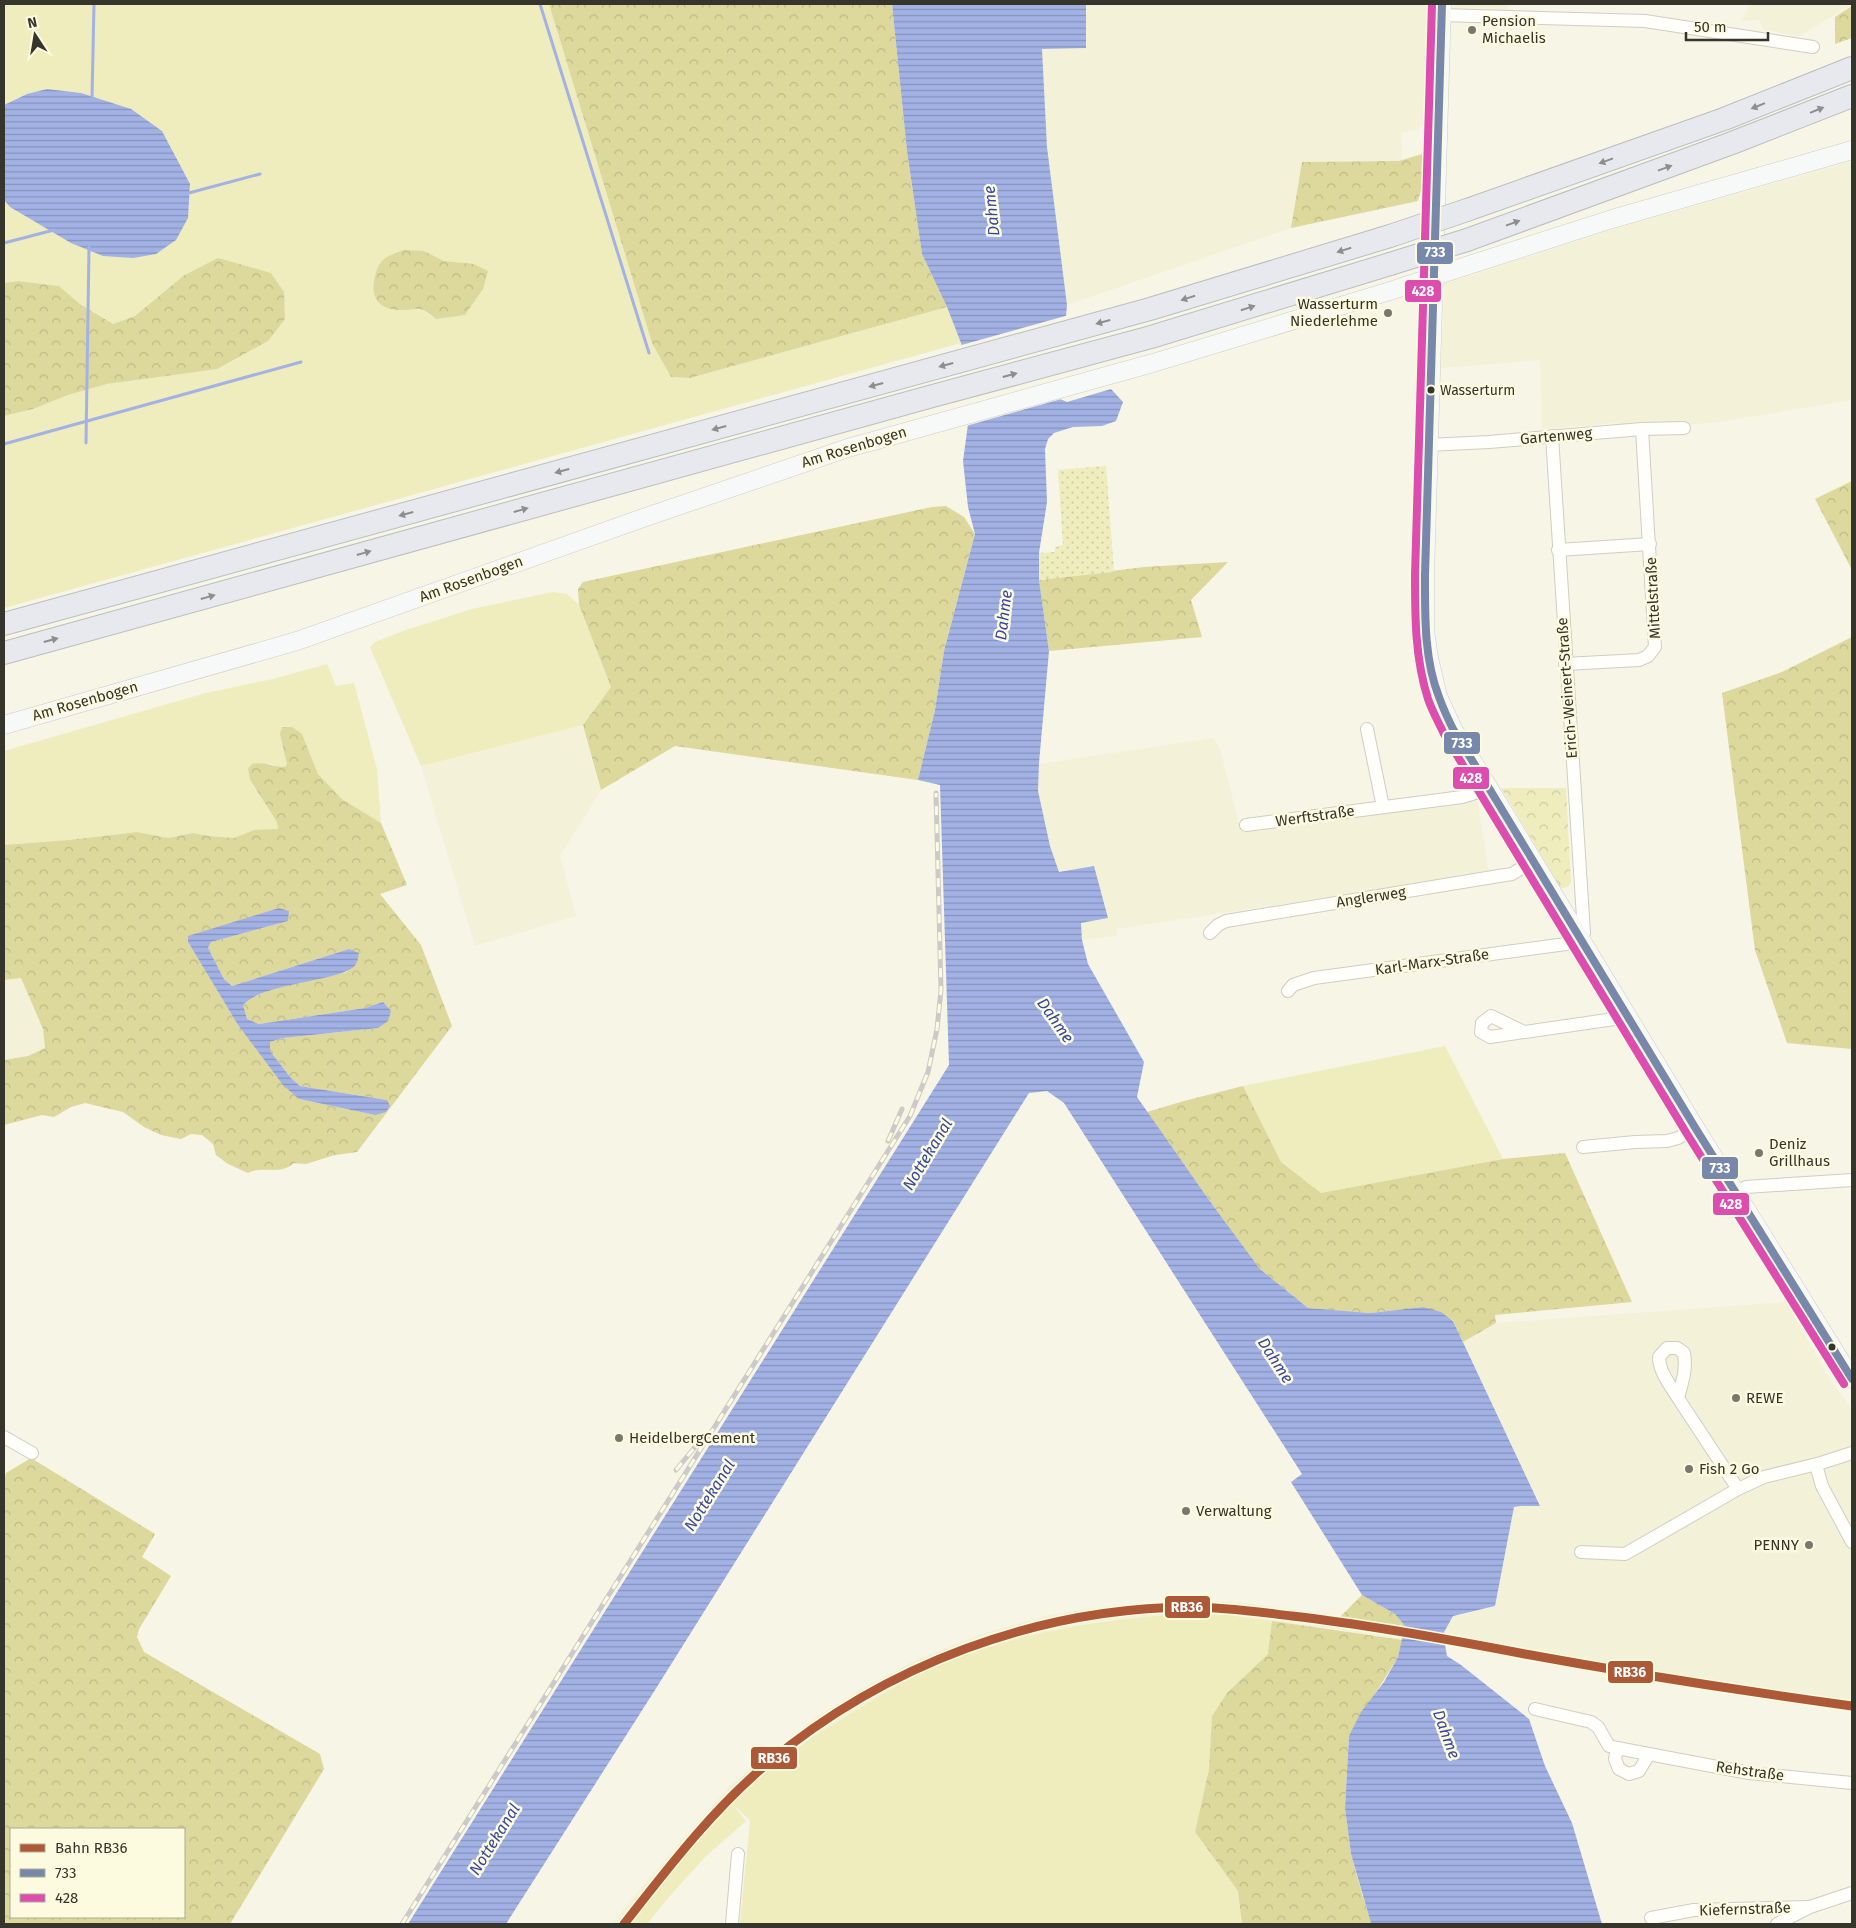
<svg xmlns="http://www.w3.org/2000/svg" width="1856" height="1928" viewBox="0 0 1856 1928" font-family="'Fira Sans',sans-serif">
	<style>
		.built { fill: #f3f2d8 }
		.grass { fill: #efecbe; fill-rule: evenodd }
		.forest { fill: url(#forest-crowns); fill-rule: evenodd }
		.park { fill: url(#park-crowns) }
		.garden { fill: url(#garden-dots) }
		.water { fill: url(#water-rules) }
		.pier { fill: #f6f5e6 }
		.lines { fill: none; stroke-linecap: round; stroke-linejoin: round }
		.stream { stroke: #a3b2e5; stroke-width: 3 }
		.street-casing { stroke: #cfcec3; stroke-width: 14 }
		.secondary-casing { stroke: #cfcec3; stroke-width: 19 }
		.highway-casing { stroke: #bcbebe; stroke-width: 24 }
		.street { stroke: #fefefb; stroke-width: 12 }
		.secondary { stroke: #f7f8f8; stroke-width: 18 }
		.highway { stroke: #e7e9ee; stroke-width: 22 }
		.rail-casing { stroke: #cccac7; stroke-width: 5 }
		.rail { stroke: #fcfbe0; stroke-width: 3; stroke-dasharray: 9; stroke-linecap: butt }
		.secondary-bridge-casing { stroke: #cfcec3; stroke-width: 19; stroke-linecap: butt }
		.highway-bridge-casing { stroke: #bcbebe; stroke-width: 24; stroke-linecap: butt }
		.secondary-bridge { stroke: #f7f8f8; stroke-width: 18 }
		.highway-bridge { stroke: #e7e9ee; stroke-width: 22 }
		.bus-1-casing { stroke: #fcfbe0; stroke-width: 11 }
		.bus-2-casing { stroke: #fcfbe0; stroke-width: 11 }
		.bus-1 { stroke: #78a; stroke-width: 8 }
		.bus-2 { stroke: #dd4daf; stroke-width: 8 }
		.rail-1-casing { stroke: #fcfbe0; stroke-width: 12 }
		.rail-1 { stroke: #ad5937; stroke-width: 9 }
		.oneway { fill: #8e8f8c }
		.poi-dot { fill: #79786c; stroke: #fcfbe0; stroke-width: 2 }
		.bus-dot { fill: #36352b; stroke: #fcfbe0; stroke-width: 2 }
		.labels { text-anchor: middle; stroke-width: 5; stroke-linejoin: round; paint-order: stroke }
		.bus-label { font-size: 14px; fill: #36352b; stroke: #fcfbe0; text-anchor: start }
		.poi-label { font-size: 15px; fill: #36352b; stroke: #fcfbe0; text-anchor: start }
		.street-label { font-size: 15px; fill: #36352b; stroke: #fcfbe0 }
		.water-label { font-size: 16px; font-style: italic; fill: #3646a2; stroke: #fcfbe0 }
		.line-badge { stroke: #fcfbe0; stroke-width: 2 }
		.badge-label { font-size: 14px; text-anchor: middle; font-weight: bold; fill: #fff }
	</style>
	<defs>
		<pattern id="forest-crowns" width="20" height="18" patternUnits="userSpaceOnUse" patternTransform="scale(1.25)"><rect width="20" height="18" fill="#ddd89c"/><path d="M2 6a3 3 0 1 1 6 0M12 15a3 3 0 1 1 6 0" fill="none" stroke="#beba87"/></pattern>
		<pattern id="park-crowns" width="20" height="18" patternUnits="userSpaceOnUse" patternTransform="scale(1.25)"><rect width="20" height="18" fill="#efecbe"/><path d="M2 6a3 3 0 1 1 6 0M12 15a3 3 0 1 1 6 0" fill="none" stroke="#cecba3"/></pattern>
		<pattern id="garden-dots" width="8" height="8" patternUnits="userSpaceOnUse" patternTransform="scale(1.25)"><rect width="8" height="8" fill="#efecbe"/><path d="M2 2h.1M6 6h.1" fill="none" stroke="#cecba3" stroke-width="1.8" stroke-linecap="round"/></pattern>
		<pattern id="water-rules" width="6" height="5" patternUnits="userSpaceOnUse" patternTransform="scale(1.25)"><rect width="6" height="5" fill="#a3b2e5"/><path d="M0 2.5h6" fill="none" stroke="#8692ba"/></pattern>
	</defs>
	<rect width="100%" height="100%" fill="#f6f5e6"/>
	<g class="built">
		<path d="M1086 4H1432L1428 122 1416 130 1401 132 1402 159 1399 161 1302 162 1291 228 1067 305 1047 147 1042 49 1086 48Z"/>
		<path d="M1454 4H1508V13L1454 11Z"/>
		<path d="M1750 4H1852L1798 37 1763 29 1759 20 1741 21Z"/>
		<path d="M1852 161V400L1717 422 1642 429 1640 425 1615 423 1542 429 1540 360 1441 368 1444 284 1614 229Z"/>
		<path d="M583 725 601 790 560 856 576 916 475 946 421 766Z"/>
		<path d="M1213 738 1220 749 1241 831 1477 799 1489 873 1116 929 1117 936 1082 940 1081 923 1108 918 1059 872 1050 846 1038 791 1039 764Z"/>
		<path d="M21 978 43 1029 45 1048 28 1056 4 1060V980Z"/>
		<path d="M1786 1302 1828 1376 1852 1409V1709L1718 1691 1487 1651 1403 1638V1640L1227 1615 1137 1617 1099 1621 1058 1629 987 1648 930 1670 896 1686 839 1720 800 1745 774 1766 732 1804 667 1877 630 1924H611L680 1842 733 1783 817 1717 861 1689 918 1659 981 1634 1045 1616 1092 1608 1147 1603 1232 1601 1405 1626 1443 1634 1453 1616 1495 1606 1514 1507 1540 1505 1463 1342 1496 1323Z"/>
	</g>
	<g class="grass">
		<path d="M4 4H549L652 343 671 377 690 378 947 307 961 343 4 608V416L33 409 68 395 107 384 154 377 183 276 135 316 113 324 80 304 59 286 18 281 4 283V200L10 207 34 221 188 218 190 185 162 131 27 94 4 105ZM424 251 444 261 474 264 436 319 420 309Z"/>
		<path d="M553 592 567 594 579 605 611 687 583 725 421 766 370 647 375 642 406 630 472 609Z"/>
		<path d="M327 664 336 686 354 683 377 769 381 823 342 799 318 774 302 734 287 757 288 764 285 767H278L269 763 248 770 250 781 277 822 278 829 273 831 254 830 234 838 209 836 193 833 168 838 137 832 69 840 4 845V751L206 693 273 679Z"/>
		<path d="M1445 1046 1503 1159 1321 1193 1281 1162 1243 1086Z"/>
		<path d="M1188 1614 1227 1615 1272 1621 1269 1654 1227 1693 1212 1716 1209 1769 1195 1832 1238 1891 1242 1924H740L750 1820 733 1805 746 1821 705 1857 668 1898 647 1924H630C667 1877 705 1828 750 1787 783 1756 820 1731 860 1708 872 1701 884 1693 896 1686 985 1638 1088 1619 1188 1614Z"/>
	</g>
	<g class="forest">
		<path d="M549 4H892L907 151 922 254 947 307 690 378 671 377 652 343Z"/>
		<path d="M1852 6V38L1835 44V17Z"/>
		<path d="M1422 154 1426 158 1425 174 1418 201 1291 228 1302 162 1399 161Z"/>
		<path d="M404 250 424 251 444 261 474 264 488 271 483 289 465 315 436 319C432 316 425 310 420 309 415 308 409 310 404 310 382 311 369 300 375 277 379 258 387 256 404 250Z"/>
		<path d="M218 258 271 273 284 292 285 319 268 341 217 369 107 384 68 395 33 409 4 416V283L18 281 59 286 80 304 113 324 135 316 183 276Z"/>
		<path d="M1852 481V570L1815 499Z"/>
		<path d="M946 506 964 517 975 534 944 651 935 710 918 780 675 746 601 790 583 725 611 687 579 605 578 589 583 582 932 507Z"/>
		<path d="M1228 562 1191 600 1202 637 1049 651 1039 580 1144 567Z"/>
		<path d="M1852 637V1049L1787 1043 1755 950 1722 693 1782 672Z"/>
		<path d="M282 727H292L302 734 318 774 342 799 381 823 407 885 380 894 421 945 452 1026 357 1152 335 1155 306 1164 294 1163C280 1176 263 1165 248 1173L228 1164 216 1155 213 1144 202 1135 191 1134 181 1139 161 1135 144 1127 123 1112 85 1103 71 1107 54 1117 42 1115 4 1125V1060L28 1056 45 1048 43 1029 21 978 4 980V845L69 840 137 832 168 838 193 833 209 836 234 838 254 830 278 829 277 822 250 780 248 769 252 764C265 761 273 767 285 767L287 764 280 734ZM288 921 211 942 208 948 224 979 232 986 349 949 347 972C320 978 261 986 243 1005L246 1019 259 1024 365 1008 383 1003 378 1028 283 1038 270 1042V1051L291 1078 300 1086 387 1100 375 1115 299 1099 283 1084 238 1025 188 942Z"/>
		<path d="M1243 1086 1281 1162 1321 1193 1503 1159 1565 1153 1632 1302 1495 1315 1496 1323 1463 1342 1453 1320 1423 1307 1370 1313 1308 1308 1260 1269 1209 1200 1147 1112 1184 1101Z"/>
		<path d="M31 1458 155 1534 142 1557 171 1576 139 1629 137 1637 144 1652 320 1754 324 1769 230 1924H4V1482L6 1473ZM11 1829H184V1917H11Z"/>
		<path d="M1362 1595 1395 1614 1405 1626 1340 1617Z"/>
		<path d="M1272 1621 1403 1640 1398 1657 1349 1736 1345 1808 1351 1854 1362 1894 1372 1924H1242L1238 1891 1195 1832 1209 1769 1212 1716 1227 1693 1268 1654Z"/>
	</g>
	<path class="park" d="M1566 788 1571 882 1569 886 1563 888 1560 887 1501 788Z"/>
	<path class="garden" d="M1106 466 1114 572 1039 580V553L1055 552V547L1063 545 1058 470Z"/>
	<g class="water">
		<path d="M892 4H1086V48L1042 49 1047 147 1067 305 1066 316 1033 326 1039 390 1067 402 1111 389 1123 402 1116 421 1102 426 1073 427 1054 433 1048 439 1045 449 1047 502 1039 553V580L1049 651 1039 763 1038 791 1050 846 1059 872 1094 866 1108 918 1081 923 1082 940 1088 964 1144 1062 1137 1097 1209 1200 1260 1269 1308 1308 1370 1313 1423 1307 1441 1312 1453 1321 1540 1506H1521L1514 1507 1495 1606 1453 1616 1443 1634 1447 1656 1461 1665 1529 1719 1545 1766 1572 1823 1602 1924H1372L1371 1923 1351 1854 1345 1808 1349 1736 1361 1712 1384 1682 1398 1657 1405 1626 1395 1614 1362 1595 1291 1482 1302 1474 1064 1103 1047 1091 1029 1093 655 1690 506 1924H408L949 1065 940 785 918 780 935 710 944 651 975 534 968 507 963 461 971 402 961 343 947 307 922 254 907 151Z"/>
		<path d="M47 89 81 93 131 109 162 131 190 184 188 218 176 240 156 254 133 258 103 256 71 243 10 207 4 200V105L27 94Z"/>
		<path d="M279 908 289 911 288 921 211 942 208 948 224 979 232 986 349 949 359 953C358 956 358 961 356 964 345 982 265 981 243 1005L247 1019 259 1024 365 1008 383 1002 391 1011 388 1021 378 1028 283 1038 270 1042V1051L291 1078 300 1086 387 1100 390 1106 386 1112 375 1115 299 1099 283 1085 238 1025 188 942V936Z"/>
	</g>
	<g class="pier">
		<path d="M1069 315 1067 319 1035 328 1041 388 1065 398 966 426 969 402 958 346Z"/>
		<path d="M1402 1628 1446 1635 1448 1644 1401 1636Z"/>
	</g>
	<g class="lines">
		<g class="stream">
			<path d="M540 4 649 353"/>
			<path d="M92 98 94 4"/>
			<path d="M185 194 260 174"/>
			<path d="M4 243 54 230"/>
			<path d="M86 443 89 247"/>
			<path d="M4 444 301 362"/>
		</g>
		<g class="street-casing">
			<g id="street">
				<path d="M1441 15 1645 21 1813 47"/>
				<path d="M1428 445 1489 442 1642 429 1684 428"/>
				<path d="M1558 550 1650 544"/>
				<path d="M1565 664 1639 660 1648 656 1655 647 1642 429"/>
				<path d="M1367 729 1383 807"/>
				<path d="M1246 825 1462 797 1475 793 1488 787"/>
				<path d="M1210 933 1218 925 1226 921 1499 876 1512 874 1533 861"/>
				<path d="M1288 991 1293 985 1314 978 1566 944 1579 938 1584 933 1552 436"/>
				<path d="M1524 1032 1491 1016 1482 1023 1481 1032 1490 1037 1614 1019 1627 1014"/>
				<path d="M1583 1147 1635 1142 1667 1141 1678 1138 1696 1129"/>
				<path d="M1736 1192 1746 1187 1852 1180"/>
				<path d="M1678 1398C1671 1386 1659 1372 1659 1357L1667 1348H1677L1684 1353C1687 1369 1682 1383 1678 1398L1738 1489"/>
				<path d="M4 1437 32 1453"/>
				<path d="M1816 1465 1822 1486 1852 1542"/>
				<path d="M1581 1552 1625 1554 1738 1489 1764 1477 1821 1463 1852 1453"/>
				<path d="M1535 1709 1591 1722 1598 1727 1609 1746 1617 1748 1749 1773 1852 1783"/>
				<path d="M1617 1748 1615 1759 1619 1769 1629 1774 1639 1771 1649 1754"/>
				<path d="M1651 1918 1694 1910 1810 1907"/>
				<path d="M732 1924 738 1854"/>
				<path d="M1777 1924 1810 1907 1852 1893"/>
			</g>
		</g>
		<g class="secondary-casing">
			<g id="secondary">
				<path d="M1442 4 1425 575V630L1429 658 1438 696 1453 729 1696 1129 1852 1379"/>
				<path d="M1466 266 1612 219 1852 150"/>
				<path d="M4 725 297 641 643 518 848 448 1153 363 1390 291"/>
			</g>
		</g>
		<g class="highway-casing">
			<g id="highway">
				<path d="M1467 210 1724 119 1852 68"/>
				<path d="M1467 240 1732 143 1852 96"/>
				<path d="M4 624 1150 309 1390 236"/>
				<path d="M4 653 929 397 1151 337 1390 264"/>
			</g>
		</g>
		<use href="#street" class="street"/>
		<use href="#secondary" class="secondary"/>
		<use href="#highway" class="highway"/>
		<g class="rail-casing">
			<g id="rail">
				<path d="M888 1141 902 1109"/>
				<path d="M676 1470 700 1441"/>
				<path d="M402 1924 910 1116 928 1072 937 1029 941 990 936 793"/>
			</g>
		</g>
		<use href="#rail" class="rail"/>
		<g class="secondary-bridge-casing">
			<path id="secondary-bridge" d="M1390 291 1466 266"/>
		</g>
		<g class="highway-bridge-casing">
			<g id="highway-bridge">
				<path d="M1390 236 1467 210"/>
				<path d="M1390 264 1467 240"/>
			</g>
		</g>
		<use href="#secondary-bridge" class="secondary-bridge"/>
		<use href="#highway-bridge" class="highway-bridge"/>
		<g class="bus-1-casing">
			<path id="bus-1" d="M1442 4 1425 575C1425 616 1424 659 1439 697 1443 708 1448 719 1453 729L1696 1129 1852 1379"/>
		</g>
		<g class="bus-2-casing">
			<path id="bus-2" d="M1432 4 1415 575C1415 617 1415 658 1428 699 1432 711 1439 723 1444 734L1687 1134 1844 1384"/>
		</g>
		<use href="#bus-1" class="bus-1"/>
		<use href="#bus-2" class="bus-2"/>
		<g class="rail-1-casing">
			<path id="rail-1" d="M624 1924C668 1868 713 1809 768 1763 885 1665 1037 1608 1191 1607 1224 1607 1258 1612 1292 1616 1370 1625 1447 1639 1525 1654 1634 1674 1743 1691 1852 1706"/>
		</g>
		<use href="#rail-1" class="rail-1"/>
	</g>
	<defs><path id="oneway-solid" d="M-6-.8H1V-3.2L6.5 0L1 3.2V.8H-6Z" transform="scale(1.25)"/></defs>
	<g class="oneway">
		<use href="#oneway-solid" transform="translate(1758 106) rotate(158)"/>
		<use href="#oneway-solid" transform="translate(1817 110) rotate(-22)"/>
		<use href="#oneway-solid" transform="translate(1606 161) rotate(160)"/>
		<use href="#oneway-solid" transform="translate(1665 168) rotate(-20)"/>
		<use href="#oneway-solid" transform="translate(1513 223) rotate(-20)"/>
		<use href="#oneway-solid" transform="translate(1344 250) rotate(163)"/>
		<use href="#oneway-solid" transform="translate(1188 298) rotate(163)"/>
		<use href="#oneway-solid" transform="translate(1248 308) rotate(-17)"/>
		<use href="#oneway-solid" transform="translate(1103 322) rotate(165)"/>
		<use href="#oneway-solid" transform="translate(946 365) rotate(165)"/>
		<use href="#oneway-solid" transform="translate(1010 375) rotate(-15)"/>
		<use href="#oneway-solid" transform="translate(876 385) rotate(165)"/>
		<use href="#oneway-solid" transform="translate(719 428) rotate(165)"/>
		<use href="#oneway-solid" transform="translate(562 471) rotate(165)"/>
		<use href="#oneway-solid" transform="translate(521 510) rotate(-16)"/>
		<use href="#oneway-solid" transform="translate(406 514) rotate(165)"/>
		<use href="#oneway-solid" transform="translate(364 553) rotate(-16)"/>
		<use href="#oneway-solid" transform="translate(208 597) rotate(-16)"/>
		<use href="#oneway-solid" transform="translate(51 640) rotate(-15)"/>
	</g>
	<g class="poi-dot">
		<circle cx="1472" cy="30" r="5"/>
		<circle cx="1388" cy="313" r="5"/>
		<circle cx="1759" cy="1153" r="5"/>
		<circle cx="1736" cy="1398" r="5"/>
		<circle cx="619" cy="1438" r="5"/>
		<circle cx="1689" cy="1469" r="5"/>
		<circle cx="1186" cy="1511" r="5"/>
		<circle cx="1809" cy="1545" r="5"/>
	</g>
	<g class="bus-dot">
		<circle cx="1431" cy="390" r="4.5"/>
		<circle cx="1832" cy="1347" r="4.5"/>
	</g>
	<g class="labels">
		<g class="bus-label">
			<text x="1440" y="395">Wasserturm</text>
		</g>
		<g class="poi-label">
			<text x="1482" y="26">Pension<tspan x="1482" dy="17">Michaelis</tspan></text>
			<text x="1378" y="309" text-anchor="end">Wasserturm<tspan x="1378" dy="17">Niederlehme</tspan></text>
			<text x="1769" y="1149">Deniz<tspan x="1769" dy="17">Grillhaus</tspan></text>
			<text x="1746" y="1403">REWE</text>
			<text x="629" y="1443">HeidelbergCement</text>
			<text x="1699" y="1474">Fish 2 Go</text>
			<text x="1196" y="1516">Verwaltung</text>
			<text x="1799" y="1550" text-anchor="end">PENNY</text>
		</g>
		<g class="street-label">
			<text transform="translate(1556 436) rotate(-5)" y="5">Gartenweg</text>
			<text transform="translate(854 447) rotate(-17)" y="5">Am Rosenbogen</text>
			<text transform="translate(471 579) rotate(-20)" y="5">Am Rosenbogen</text>
			<text transform="translate(1653 598) rotate(-93)" y="5">Mittelstraße</text>
			<text transform="translate(1567 688) rotate(-94)" y="5">Erich-Weinert-Straße</text>
			<text transform="translate(85 701) rotate(-16)" y="5">Am Rosenbogen</text>
			<text transform="translate(1315 816) rotate(-8)" y="5">Werftstraße</text>
			<text transform="translate(1371 897) rotate(-9)" y="5">Anglerweg</text>
			<text transform="translate(1432 962) rotate(-8)" y="5">Karl-Marx-Straße</text>
			<text transform="translate(1750 1771) rotate(8)" y="5">Rehstraße</text>
			<text transform="translate(1745 1909) rotate(-2)" y="5">Kiefernstraße</text>
		</g>
		<g class="water-label">
			<text transform="translate(991 211) rotate(-96)" y="6">Dahme</text>
			<text transform="translate(1003 615) rotate(-83)" y="6">Dahme</text>
			<text transform="translate(1056 1020) rotate(55)" y="6">Dahme</text>
			<text transform="translate(927 1154) rotate(-59)" y="6">Nottekanal</text>
			<text transform="translate(1276 1360) rotate(57)" y="6">Dahme</text>
			<text transform="translate(709 1495) rotate(-58)" y="6">Nottekanal</text>
			<text transform="translate(1447 1734) rotate(70)" y="6">Dahme</text>
			<text transform="translate(494 1839) rotate(-58)" y="6">Nottekanal</text>
		</g>
	</g>
	<g class="line-badge">
		<rect x="1416" y="241" width="38" height="24" rx="5" fill="#78a"/>
		<rect x="1404" y="279" width="38" height="24" rx="5" fill="#dd4daf"/>
		<rect x="1443" y="731" width="38" height="24" rx="5" fill="#78a"/>
		<rect x="1452" y="766" width="38" height="24" rx="5" fill="#dd4daf"/>
		<rect x="1701" y="1156" width="38" height="24" rx="5" fill="#78a"/>
		<rect x="1712" y="1192" width="38" height="24" rx="5" fill="#dd4daf"/>
		<rect x="1164" y="1595" width="47" height="24" rx="5" fill="#ad5937"/>
		<rect x="1607" y="1660" width="47" height="24" rx="5" fill="#ad5937"/>
		<rect x="750" y="1746" width="48" height="24" rx="5" fill="#ad5937"/>
	</g>
	<g class="badge-label">
		<text x="1435" y="257">733</text>
		<text x="1423" y="296">428</text>
		<text x="1462" y="748">733</text>
		<text x="1471" y="783">428</text>
		<text x="1720" y="1173">733</text>
		<text x="1731" y="1209">428</text>
		<text x="1187" y="1612">RB36</text>
		<text x="1630" y="1677">RB36</text>
		<text x="774" y="1763">RB36</text>
	</g>
	<rect width="1856" height="1928" fill="none" stroke="#36352b" stroke-width="10"/>
	<rect x="10" y="1828" width="175" height="90" fill="#fcfbe0" stroke="#adac98"/>
	<rect x="20" y="1844" width="25" height="8" fill="#ad5937" stroke="#adac98"/>
	<text x="55" y="1853" font-size="15" fill="#36352b">Bahn RB36</text>
	<rect x="20" y="1869" width="25" height="8" fill="#7788aa" stroke="#adac98"/>
	<text x="55" y="1878" font-size="15" fill="#36352b">733</text>
	<rect x="20" y="1894" width="25" height="8" fill="#dd4daf" stroke="#adac98"/>
	<text x="55" y="1903" font-size="15" fill="#36352b">428</text>
	<g transform="translate(35 35) rotate(348)" stroke="#fcfbe0" stroke-width="4" paint-order="stroke">
	<path d="M0-4L9 19L0 12L-9 19Z" fill="#36352b"/>
	<text y="-8" font-size="14" font-weight="bold" text-anchor="middle" fill="#36352b">N</text>
	</g>
	<path d="M1686 32v8h82v-8" fill="none" stroke="#36352b" stroke-width="2.5"/>
	<text x="1694" y="32" font-size="15" fill="#36352b" stroke="#fcfbe0" stroke-width="4" paint-order="stroke">50 m</text>
</svg>
